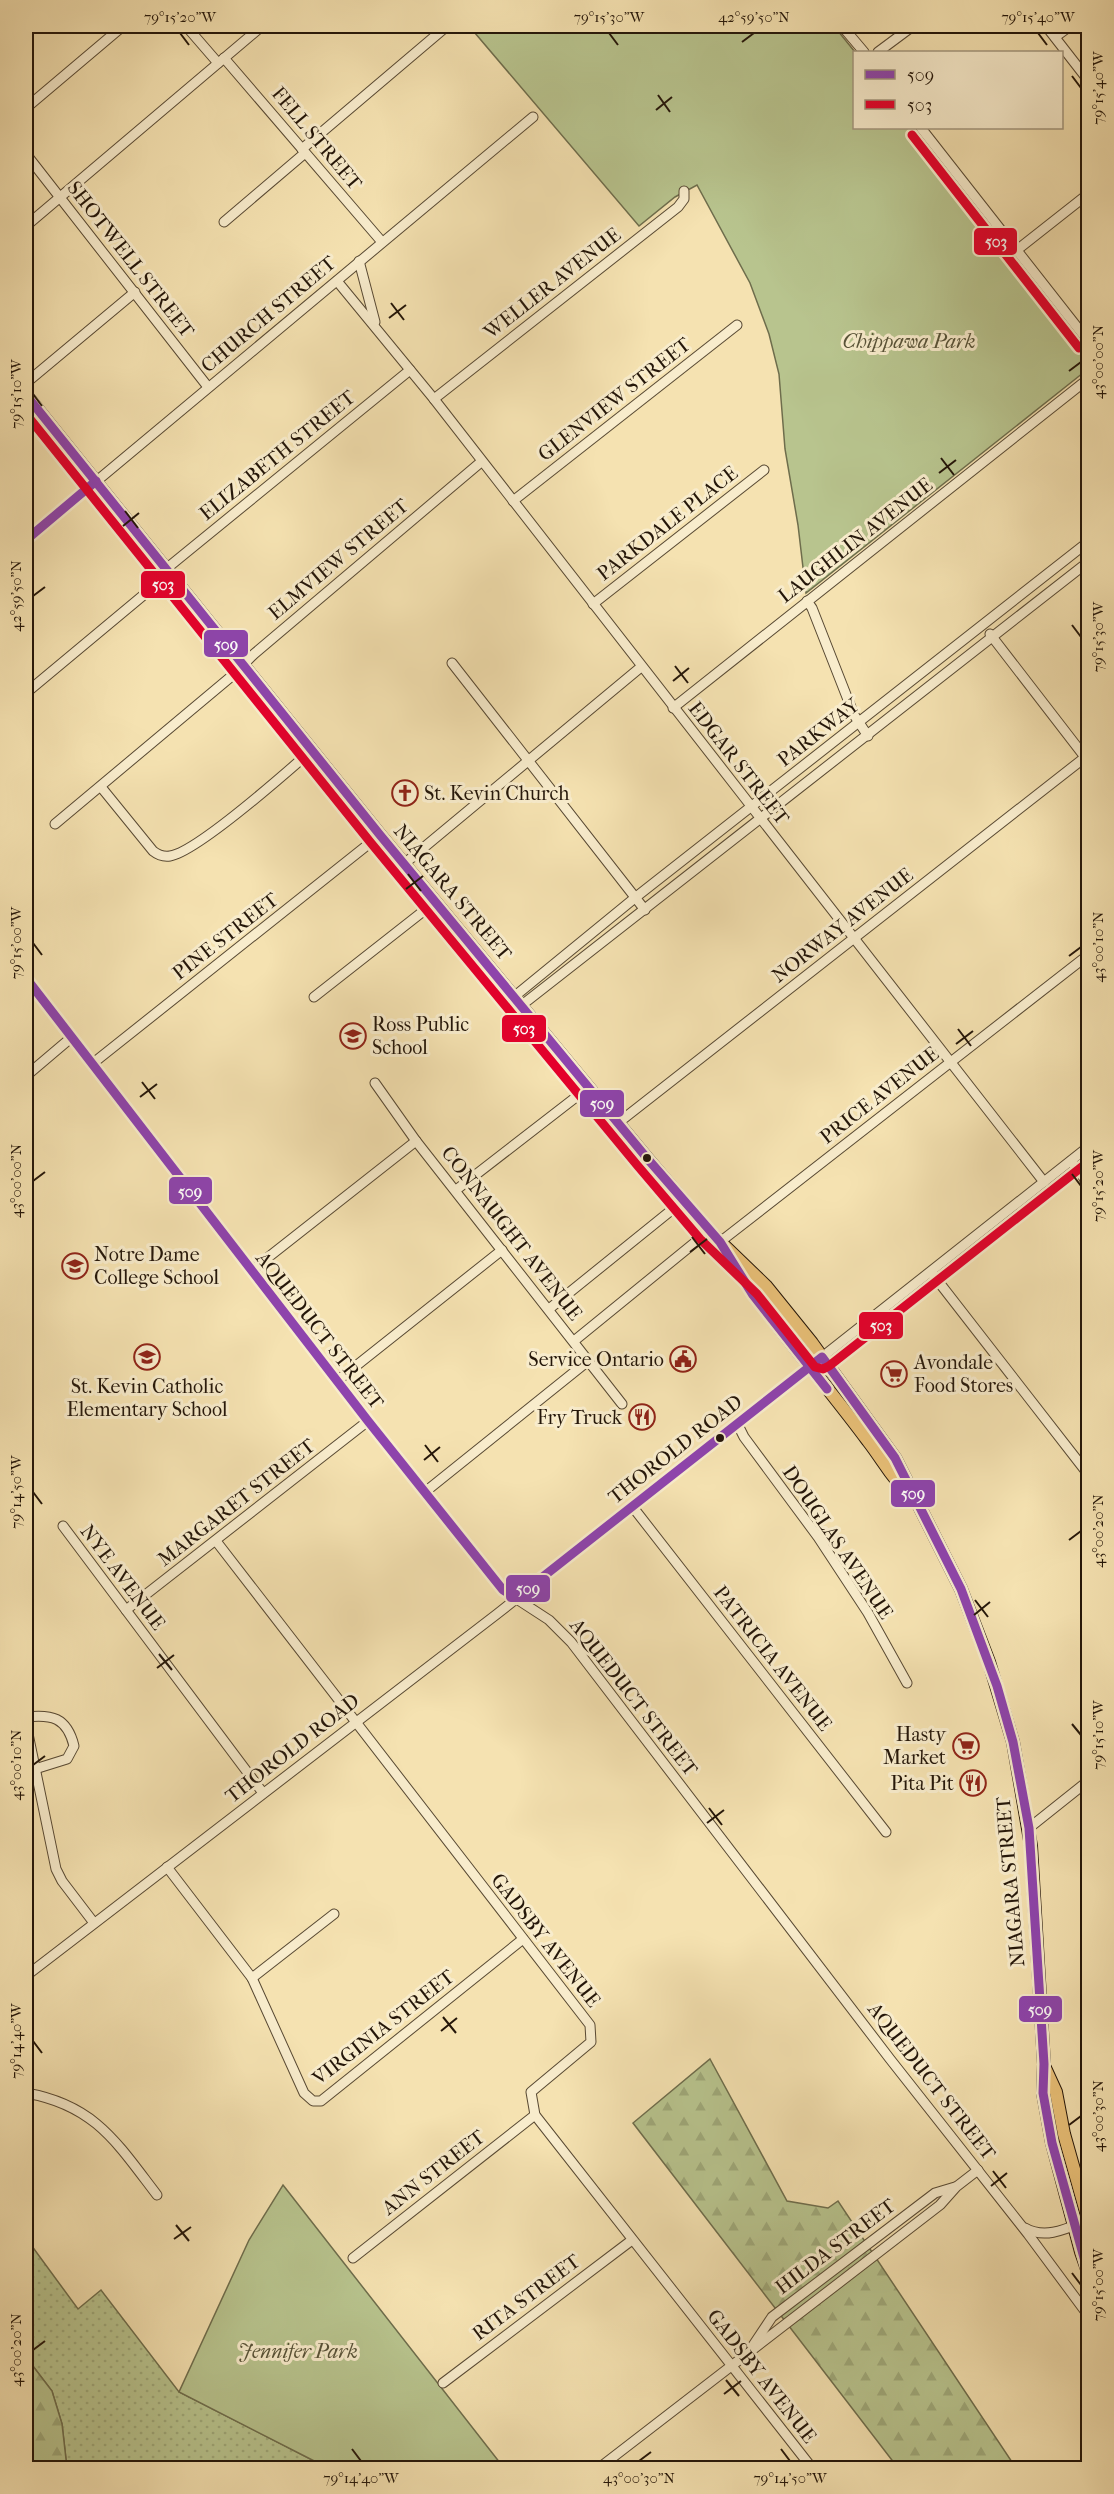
<svg xmlns="http://www.w3.org/2000/svg" width="1114" height="2494" viewBox="0 0 1114 2494" font-family="'IM FELL French Canon',serif">
	<style>
		.grass { fill: url(#grass-dots); stroke: #6e6d4c; stroke-width: 1.5 }
		.forest { fill: url(#forest-firs); stroke: #6e6d4c; stroke-width: 1.5 }
		.park { fill: #b8c48e; stroke: #6e6d4c; stroke-width: 1.5 }
		.lines { fill: none; stroke-linecap: round; stroke-linejoin: round }
		.minor-casing { stroke: #584933; stroke-width: 11 }
		.major-casing { stroke: #241609; stroke-width: 14 }
		.minor { stroke: #f8eccc; stroke-width: 9 }
		.major { stroke: #eac178; stroke-width: 12 }
		.bus-1-casing { stroke: #f8eccc; stroke-width: 14 }
		.bus-2-casing { stroke: #f8eccc; stroke-width: 14 }
		.bus-1 { stroke: #8e44ad; stroke-width: 9 }
		.bus-2 { stroke: #e4002b; stroke-width: 9 }
		.ticks { fill: none; stroke: #241609; stroke-width: 2 }
		.bus-dot { fill: #241609; stroke: #f8eccc; stroke-width: 2 }
		.labels { text-anchor: middle; stroke-width: 6; stroke-linejoin: round; paint-order: stroke }
		.street-label { font-size: 20px; fill: #241609; stroke: #f8eccc }
		.park-label { font-size: 20px; font-style: italic; fill: #585338; stroke: #f8eccc }
		.poi-label { font-size: 20px; fill: #241609; stroke: #f8eccc; text-anchor: start }
		.line-badge { stroke: #f8eccc; stroke-width: 2 }
		.badge-label { font-size: 16px; text-anchor: middle; font-weight: bold; fill: #fff }
		.neatline { fill: none; stroke: #241609; stroke-width: 2 }
		.ticks-label { font-size: 15px; text-anchor: middle; fill: #241609 }
	</style>
	<defs>
		<pattern id="grass-dots" width="8" height="8" patternUnits="userSpaceOnUse" patternTransform="scale(1.5)"><rect width="8" height="8" fill="#b8c48e"/><path d="M2 2h.1M6 6h.1" fill="none" stroke="#9ea879" stroke-width="1.8" stroke-linecap="round"/></pattern>
		<pattern id="forest-firs" width="22" height="20" patternUnits="userSpaceOnUse" patternTransform="scale(1.5)"><rect width="22" height="20" fill="#b8c48e"/><path d="M5 1l3.5 6h-7zM16 11l3.5 6h-7z" fill="#9ea879"/></pattern>
	</defs>
	<rect width="100%" height="100%" fill="#f5e2b1"/>
	<filter id="stains"><feTurbulence type="fractalNoise" baseFrequency=".00333" numOctaves="4"/><feColorMatrix values="0 0 0 0 .2 0 0 0 0 .09 0 0 0 0 .02 0 0 0 .5 -.17"/></filter>
	<radialGradient id="worn" r=".72"><stop offset=".6" stop-color="#630" stop-opacity="0"/><stop offset="1" stop-color="#630" stop-opacity=".3"/></radialGradient>
	<path class="grass" d="M26 2238 78 2309 101 2290 179 2392 328 2468H67L62 2424 52 2391 26 2357Z"/>
	<g class="forest">
		<path d="M710 2059 787 2201 828 2208 838 2201 1016 2468H898L633 2123Z"/>
		<path d="M26 2357 52 2391 62 2424 67 2468H33L26 2455Z"/>
	</g>
	<g class="park">
		<path d="M469 26H834L855 52 854 128H912L1088 352V369L806 593 798 525 785 449 779 374 769 334 750 283 697 185 675 197 639 226Z"/>
		<path d="M283 2185 504 2468H328L179 2392 249 2240Z"/>
	</g>
	<g class="lines">
		<g class="minor-casing">
			<g id="minor">
				<path d="M186 26 218 63"/>
				<path d="M842 26 864 52"/>
				<path d="M1046 26 1088 80"/>
				<path d="M1055 37 1070 26"/>
				<path d="M878 52 913 26"/>
				<path d="M224 58 382 242"/>
				<path d="M26 108 123 26"/>
				<path d="M921 128 1088 341"/>
				<path d="M302 149 447 26"/>
				<path d="M26 154 208 387"/>
				<path d="M224 222 305 153"/>
				<path d="M26 226 262 26"/>
				<path d="M1017 250 1088 194"/>
				<path d="M359 261 375 322"/>
				<path d="M337 281 434 399 1044 1182"/>
				<path d="M26 383 135 292"/>
				<path d="M434 399 678 207 684 199V191"/>
				<path d="M513 501 737 325"/>
				<path d="M26 540 533 117"/>
				<path d="M166 569 410 370"/>
				<path d="M807 601 812 608 854 715 868 736"/>
				<path d="M593 604 764 470"/>
				<path d="M990 634 1088 761"/>
				<path d="M452 663 645 910"/>
				<path d="M26 693 170 573"/>
				<path d="M673 708 1088 379"/>
				<path d="M101 787 153 851C158 855 163 857 170 856 197 852 287 772 312 750"/>
				<path d="M55 824 233 675 254 654 481 462"/>
				<path d="M404 864 641 667"/>
				<path d="M26 978 368 1421 503 1590 549 1620 571 1642 890 2059 1028 2234 1088 2315"/>
				<path d="M515 996 636 897 1088 542"/>
				<path d="M314 997 435 902"/>
				<path d="M522 1005 1088 562"/>
				<path d="M92 1064 380 835"/>
				<path d="M26 1076 72 1037"/>
				<path d="M375 1083 416 1141 622 1404"/>
				<path d="M618 1123 1088 755"/>
				<path d="M1071 1161 1084 1178 1088 1190"/>
				<path d="M456 1190 589 1087"/>
				<path d="M720 1242 1088 955"/>
				<path d="M252 1270 416 1141"/>
				<path d="M931 1272 1088 1474"/>
				<path d="M549 1309 684 1200"/>
				<path d="M574 1341 709 1231"/>
				<path d="M337 1381 502 1250"/>
				<path d="M737 1423 744 1437 818 1537 868 1613 907 1683"/>
				<path d="M425 1492 588 1361"/>
				<path d="M632 1506 886 1832"/>
				<path d="M63 1526 263 1793"/>
				<path d="M216 1541 590 2025 591 2042 531 2092 535 2115 812 2468"/>
				<path d="M126 1610 368 1421"/>
				<path d="M26 1717C51 1714 67 1717 74 1746L67 1759 35 1769"/>
				<path d="M26 1724 56 1869 62 1881 94 1923"/>
				<path d="M1029 1828 1088 1781"/>
				<path d="M167 1867 252 1978 304 2093 313 2101H321L523 1939"/>
				<path d="M26 1976 497 1614 1088 1147"/>
				<path d="M252 1978 334 1914"/>
				<path d="M26 2093C95 2105 117 2143 157 2195"/>
				<path d="M1025 2228C1046 2240 1068 2228 1088 2220"/>
				<path d="M353 2258 535 2115"/>
				<path d="M752 2347 772 2317 935 2193 955 2187"/>
				<path d="M443 2383 632 2240"/>
				<path d="M599 2468 940 2205 956 2187 978 2170"/>
			</g>
		</g>
		<g class="major-casing">
			<g id="major">
				<path d="M26 395 380 835 646 1157 709 1231 766 1286 812 1343 895 1458 961 1589 989 1662 1013 1742 1031 1846 1044 2064 1043 2093 1052 2143 1081 2252 1088 2272"/>
				<path d="M731 1259C771 1323 823 1380 868 1441 883 1460 892 1479 910 1495"/>
				<path d="M1045 2068 1056 2092 1064 2134 1088 2219"/>
			</g>
		</g>
		<use href="#minor" class="minor"/>
		<use href="#major" class="major"/>
		<g class="bus-1-casing">
			<g id="bus-1">
				<path d="M26 395 380 835 646 1157 720 1242 753 1295 827 1389"/>
				<path d="M26 540 96 481"/>
				<path d="M26 978 368 1421 503 1590 516 1598 822 1357 895 1458 961 1589 997 1686 1013 1742 1029 1828 1044 2064 1043 2093 1052 2143 1088 2272"/>
			</g>
		</g>
		<g class="bus-2-casing">
			<g id="bus-2">
				<path d="M912 135 1079 348"/>
				<path d="M26 414 371 843 637 1165 700 1239 757 1294 815 1367 823 1369 829 1366 1088 1162"/>
			</g>
		</g>
		<use href="#bus-1" class="bus-1"/>
		<use href="#bus-2" class="bus-2"/>
	</g>
	<path class="ticks" d="M180 33 189 45M609 33 618 45M1038 33 1047 45M742 42 754 33M1072 76 1081 88M658 95 670 112M656 110 672 97M391 303 404 320M389 318 406 305M1069 371 1081 362M33 394 42 406M941 458 954 475M939 473 956 460M125 511 138 528M123 526 139 513M33 596 45 587M1072 625 1081 637M675 666 688 683M673 681 689 668M408 874 421 891M406 889 423 876M33 943 42 955M1069 956 1081 947M958 1029 971 1046M956 1044 973 1031M142 1082 155 1099M140 1097 157 1084M1072 1174 1081 1186M33 1181 45 1172M692 1237 705 1254M690 1252 707 1239M425 1445 438 1462M424 1460 440 1447M33 1492 42 1504M1069 1540 1081 1531M975 1600 988 1617M974 1615 990 1602M159 1654 172 1670M157 1668 174 1655M1072 1724 1081 1735M33 1765 45 1756M709 1808 722 1825M707 1823 724 1810M443 2017 456 2033M441 2031 457 2018M33 2041 42 2053M1069 2125 1081 2116M993 2171 1006 2188M991 2186 1007 2173M176 2225 189 2241M174 2239 191 2227M1072 2273 1081 2285M33 2350 45 2341M726 2380 739 2396M724 2394 741 2381M352 2449 361 2461M781 2449 790 2461M639 2461 651 2452"/>
	<defs>
		<g id="church-ring" transform="scale(1.35)"><circle r="9.5" fill="#f8eccc" stroke="#8f2418" stroke-width="1.5"/><path d="M-1.2-6h2.4v3.5h3.3v2.4h-3.3V6h-2.4V-.1h-3.3v-2.4h3.3Z" fill="#8f2418"/></g>
		<g id="school-ring" transform="scale(1.35)"><circle r="9.5" fill="#f8eccc" stroke="#8f2418" stroke-width="1.5"/><path d="M0-5L7-2L0 1L-7-2ZM-4 1L0 2.5L4 1V4Q0 6-4 4Z" fill="#8f2418"/></g>
		<g id="civic-ring" transform="scale(1.35)"><circle r="9.5" fill="#f8eccc" stroke="#8f2418" stroke-width="1.5"/><path d="M-.6-6.5H3V-4.5H.6V-3L4-1V1h2V6H-6V1h2V-1L-.6-3ZM-1.2 2.5V6h2.4V2.5Z" fill="#8f2418"/></g>
		<g id="supermarket-ring" transform="scale(1.35)"><circle r="9.5" fill="#f8eccc" stroke="#8f2418" stroke-width="1.5"/><path d="M-6-5.5h2.5l.6 2H6L4.5 2H-2.5L-4.4-4H-6ZM-1.5 3.2a1.3 1.3 0 1 0 .1 0ZM3 3.2a1.3 1.3 0 1 0 .1 0Z" fill="#8f2418"/></g>
		<g id="restaurant-ring" transform="scale(1.35)"><circle r="9.5" fill="#f8eccc" stroke="#8f2418" stroke-width="1.5"/><path d="M-5-6h1v4h1v-4h1v4h1v-4h1v5L-1.5 .5V6h-2V.5L-5-1ZM5-6V6H3V1.5H1.5Q1.5-4 5-6Z" fill="#8f2418"/></g>
	</defs>
	<g fill-rule="evenodd">
		<use href="#church-ring" x="405" y="793"/>
		<use href="#school-ring" x="353" y="1036"/>
		<use href="#school-ring" x="75" y="1266"/>
		<use href="#school-ring" x="147" y="1357"/>
		<use href="#civic-ring" x="683" y="1359"/>
		<use href="#supermarket-ring" x="894" y="1374"/>
		<use href="#restaurant-ring" x="642" y="1417"/>
		<use href="#supermarket-ring" x="966" y="1746"/>
		<use href="#restaurant-ring" x="973" y="1783"/>
	</g>
	<g class="bus-dot">
		<circle cx="647" cy="1158" r="5"/>
		<circle cx="720" cy="1438" r="5"/>
	</g>
	<g class="labels">
		<g class="street-label">
			<text transform="translate(317 138) rotate(50)" y="7">FELL STREET</text>
			<text transform="translate(131 259) rotate(52)" y="7">SHOTWELL STREET</text>
			<text transform="translate(552 283) rotate(-38)" y="7">WELLER AVENUE</text>
			<text transform="translate(268 314) rotate(-40)" y="7">CHURCH STREET</text>
			<text transform="translate(614 399) rotate(-38)" y="7">GLENVIEW STREET</text>
			<text transform="translate(277 455) rotate(-39)" y="7">ELIZABETH STREET</text>
			<text transform="translate(667 523) rotate(-38)" y="7">PARKDALE PLACE</text>
			<text transform="translate(855 540) rotate(-38)" y="7">LAUGHLIN AVENUE</text>
			<text transform="translate(338 559) rotate(-40)" y="7">ELMVIEW STREET</text>
			<text transform="translate(818 732) rotate(-38)" y="7">PARKWAY</text>
			<text transform="translate(739 763) rotate(52)" y="7">EDGAR STREET</text>
			<text transform="translate(453 892) rotate(50)" y="7">NIAGARA STREET</text>
			<text transform="translate(842 925) rotate(-38)" y="7">NORWAY AVENUE</text>
			<text transform="translate(225 936) rotate(-38)" y="7">PINE STREET</text>
			<text transform="translate(879 1095) rotate(-38)" y="7">PRICE AVENUE</text>
			<text transform="translate(512 1233) rotate(52)" y="7">CONNAUGHT AVENUE</text>
			<text transform="translate(320 1330) rotate(52)" y="7">AQUEDUCT STREET</text>
			<text transform="translate(675 1449) rotate(-38)" y="7">THOROLD ROAD</text>
			<text transform="translate(236 1502) rotate(-38)" y="7">MARGARET STREET</text>
			<text transform="translate(838 1542) rotate(56)" y="7">DOUGLAS AVENUE</text>
			<text transform="translate(123 1577) rotate(53)" y="7">NYE AVENUE</text>
			<text transform="translate(773 1658) rotate(52)" y="7">PATRICIA AVENUE</text>
			<text transform="translate(634 1697) rotate(52)" y="7">AQUEDUCT STREET</text>
			<text transform="translate(292 1748) rotate(-38)" y="7">THOROLD ROAD</text>
			<text transform="translate(1010 1882) rotate(-95)" y="7">NIAGARA STREET</text>
			<text transform="translate(546 1940) rotate(52)" y="7">GADSBY AVENUE</text>
			<text transform="translate(383 2027) rotate(-38)" y="7">VIRGINIA STREET</text>
			<text transform="translate(932 2081) rotate(52)" y="7">AQUEDUCT STREET</text>
			<text transform="translate(433 2172) rotate(-38)" y="7">ANN STREET</text>
			<text transform="translate(835 2246) rotate(-37)" y="7">HILDA STREET</text>
			<text transform="translate(526 2297) rotate(-37)" y="7">RITA STREET</text>
			<text transform="translate(762 2376) rotate(52)" y="7">GADSBY AVENUE</text>
		</g>
		<g class="park-label">
			<text x="909" y="348">Chippawa Park</text>
			<text x="298" y="2358">Jennifer Park</text>
		</g>
		<g class="poi-label">
			<text x="424" y="800">St. Kevin Church</text>
			<text x="372" y="1031">Ross Public<tspan x="372" dy="23">School</tspan></text>
			<text x="94" y="1261">Notre Dame<tspan x="94" dy="23">College School</tspan></text>
			<text x="664" y="1366" text-anchor="end">Service Ontario</text>
			<text x="914" y="1369">Avondale<tspan x="914" dy="23">Food Stores</tspan></text>
			<text x="147" y="1393" text-anchor="middle">St. Kevin Catholic<tspan x="147" dy="23">Elementary School</tspan></text>
			<text x="622" y="1424" text-anchor="end">Fry Truck</text>
			<text x="946" y="1741" text-anchor="end">Hasty<tspan x="946" dy="23">Market</tspan></text>
			<text x="954" y="1790" text-anchor="end">Pita Pit</text>
		</g>
	</g>
	<g class="line-badge">
		<rect x="973" y="227" width="45" height="29" rx="6" fill="#e4002b"/>
		<rect x="140" y="570" width="46" height="29" rx="6" fill="#e4002b"/>
		<rect x="203" y="629" width="46" height="29" rx="6" fill="#8e44ad"/>
		<rect x="501" y="1014" width="46" height="29" rx="6" fill="#e4002b"/>
		<rect x="579" y="1089" width="46" height="29" rx="6" fill="#8e44ad"/>
		<rect x="168" y="1176" width="45" height="29" rx="6" fill="#8e44ad"/>
		<rect x="858" y="1311" width="46" height="29" rx="6" fill="#e4002b"/>
		<rect x="890" y="1479" width="46" height="29" rx="6" fill="#8e44ad"/>
		<rect x="505" y="1574" width="46" height="29" rx="6" fill="#8e44ad"/>
		<rect x="1018" y="1995" width="45" height="28" rx="6" fill="#8e44ad"/>
	</g>
	<g class="badge-label">
		<text x="996" y="247">503</text>
		<text x="163" y="590">503</text>
		<text x="226" y="650">509</text>
		<text x="524" y="1034">503</text>
		<text x="602" y="1109">509</text>
		<text x="190" y="1197">509</text>
		<text x="881" y="1331">503</text>
		<text x="913" y="1499">509</text>
		<text x="528" y="1594">509</text>
		<text x="1040" y="2015">509</text>
	</g>
	<rect width="1114" height="2494" fill="none" stroke="#f5e2b1" stroke-width="66"/>
	<rect x="853" y="51" width="210" height="78" fill="#f8eccc" stroke="#a3967e" stroke-width="1.5"/>
	<rect x="865" y="70" width="30" height="9" fill="#8e44ad" stroke="#a3967e" stroke-width="1.5"/>
	<text x="907" y="81" font-size="18" fill="#241609">509</text>
	<rect x="865" y="100" width="30" height="9" fill="#e4002b" stroke="#a3967e" stroke-width="1.5"/>
	<text x="907" y="111" font-size="18" fill="#241609">503</text>
	<rect x="33" y="33" width="1048" height="2428" class="neatline"/>
	<g class="ticks-label">
		<text x="180" y="22">79°15'20"W</text>
		<text x="609" y="22">79°15'30"W</text>
		<text x="754" y="22">42°59'50"N</text>
		<text x="1038" y="22">79°15'40"W</text>
		<text transform="translate(1098 88) rotate(-90)" y="5">79°15'40"W</text>
		<text transform="translate(1098 362) rotate(-90)" y="5">43°00'00"N</text>
		<text transform="translate(16 394) rotate(-90)" y="5">79°15'10"W</text>
		<text transform="translate(16 596) rotate(-90)" y="5">42°59'50"N</text>
		<text transform="translate(1098 637) rotate(-90)" y="5">79°15'30"W</text>
		<text transform="translate(16 943) rotate(-90)" y="5">79°15'00"W</text>
		<text transform="translate(1098 947) rotate(-90)" y="5">43°00'10"N</text>
		<text transform="translate(16 1181) rotate(-90)" y="5">43°00'00"N</text>
		<text transform="translate(1098 1186) rotate(-90)" y="5">79°15'20"W</text>
		<text transform="translate(16 1492) rotate(-90)" y="5">79°14'50"W</text>
		<text transform="translate(1098 1531) rotate(-90)" y="5">43°00'20"N</text>
		<text transform="translate(1098 1735) rotate(-90)" y="5">79°15'10"W</text>
		<text transform="translate(16 1765) rotate(-90)" y="5">43°00'10"N</text>
		<text transform="translate(16 2041) rotate(-90)" y="5">79°14'40"W</text>
		<text transform="translate(1098 2116) rotate(-90)" y="5">43°00'30"N</text>
		<text transform="translate(1098 2285) rotate(-90)" y="5">79°15'00"W</text>
		<text transform="translate(16 2350) rotate(-90)" y="5">43°00'20"N</text>
		<text x="361" y="2483">79°14'40"W</text>
		<text x="639" y="2483">43°00'30"N</text>
		<text x="790" y="2483">79°14'50"W</text>
	</g>
	<rect width="100%" height="100%" filter="url(#stains)"/>
	<rect width="100%" height="100%" fill="url(#worn)"/>
</svg>
